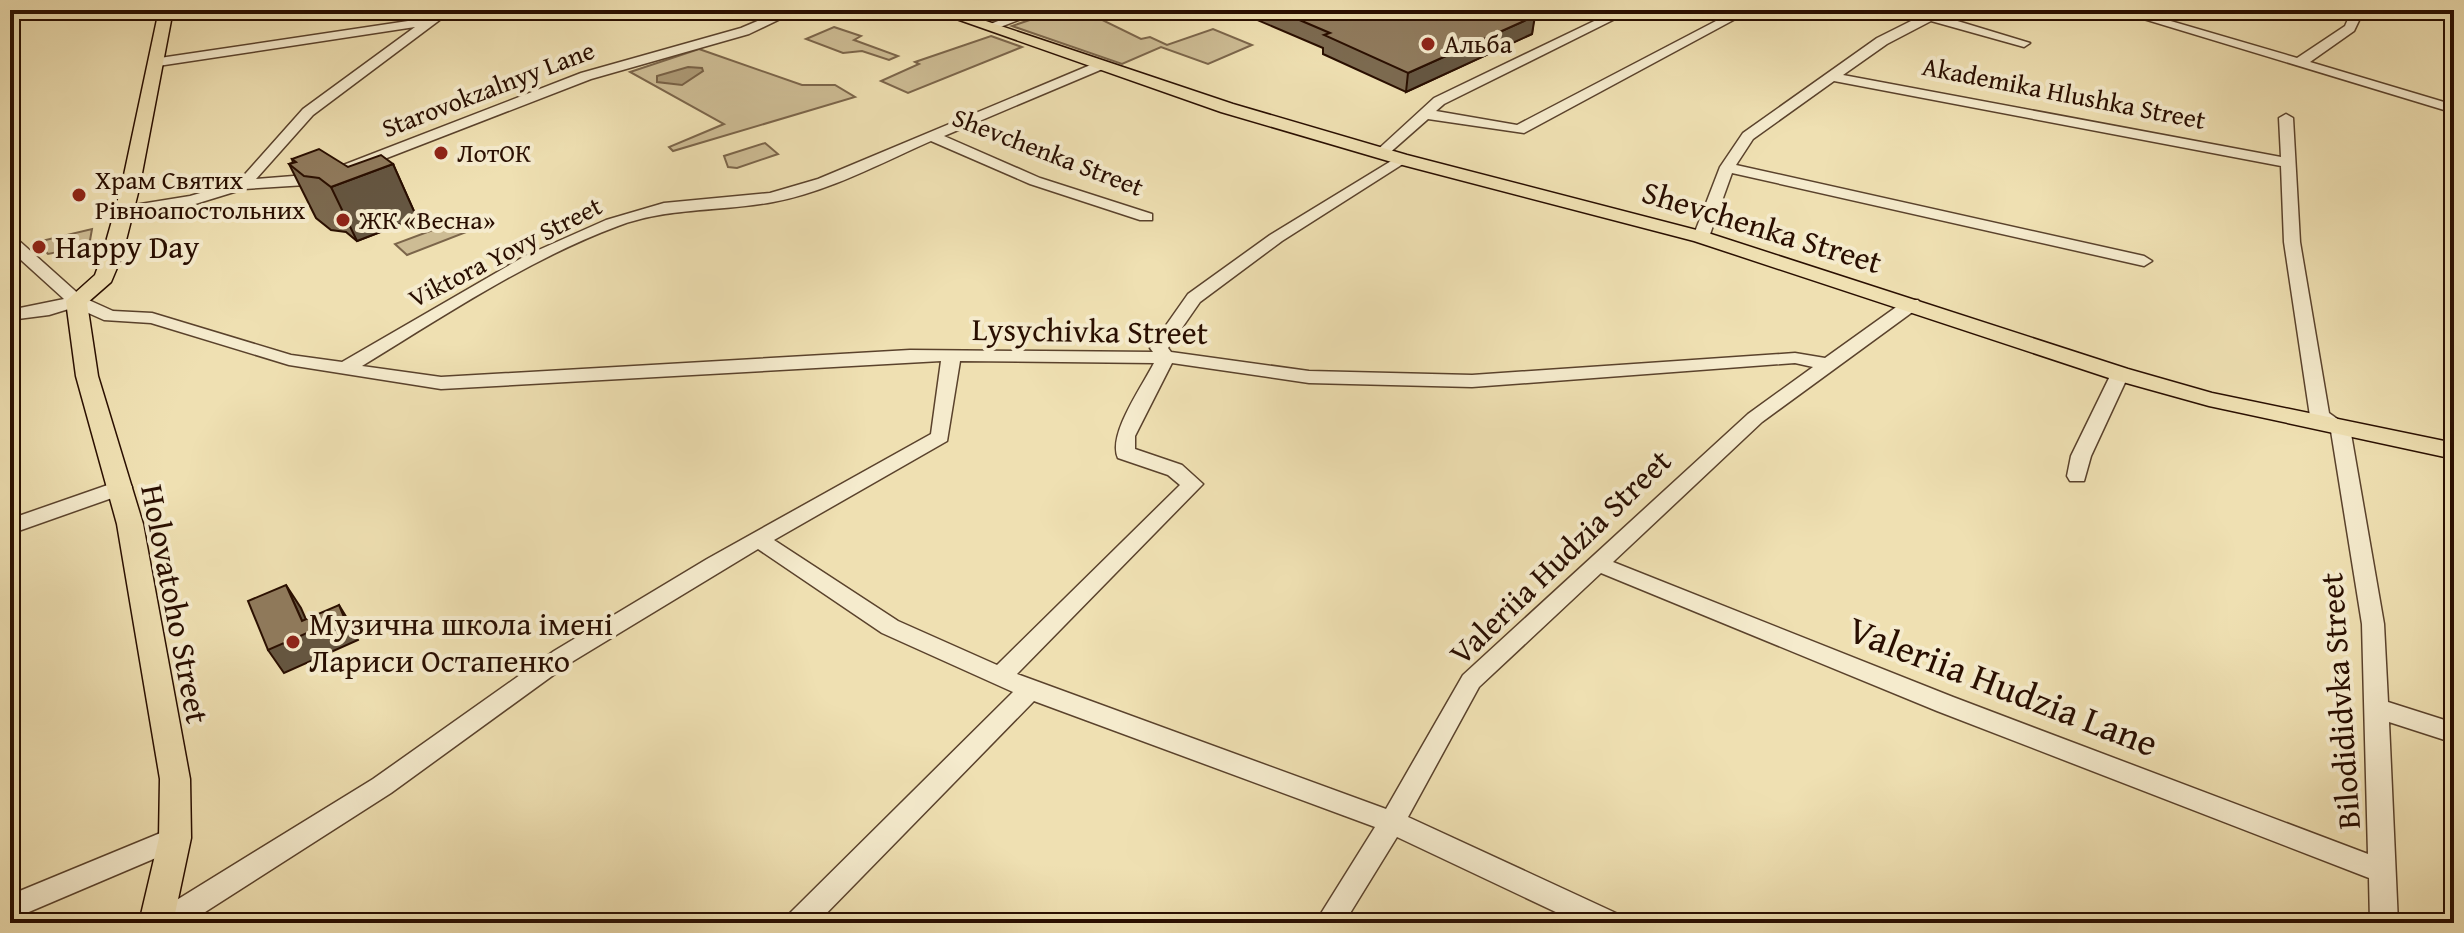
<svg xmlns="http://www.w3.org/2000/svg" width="2464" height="933" viewBox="0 0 2464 933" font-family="'Gentium Book Plus',serif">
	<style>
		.green { fill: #cdbc94; stroke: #7b654a; stroke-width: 2 }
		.water { fill: #ac9975; stroke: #786146; stroke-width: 2 }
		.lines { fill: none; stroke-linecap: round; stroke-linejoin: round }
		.minor-casing { stroke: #5a422c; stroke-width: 3 }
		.major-casing { stroke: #290e00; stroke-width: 3 }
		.minor { fill: #f5ebcd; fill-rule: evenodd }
		.major { fill: #efe0b2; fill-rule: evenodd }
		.wall { fill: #7c6a50; stroke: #290e00; stroke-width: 2 }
		.shaded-wall { fill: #655641; stroke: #290e00; stroke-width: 2 }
		.building { fill: #907b5d; stroke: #290e00; stroke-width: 2 }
		.poi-dot { fill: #8f2418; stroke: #f5ebcd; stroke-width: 3 }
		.labels { text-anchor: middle; stroke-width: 8; stroke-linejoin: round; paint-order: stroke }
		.far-poi-label { font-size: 26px; fill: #290e00; stroke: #f5ebcd; text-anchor: start }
		.far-street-label { font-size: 26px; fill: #290e00; stroke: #f5ebcd }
		.street-label { font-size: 32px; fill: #290e00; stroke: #f5ebcd }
		.poi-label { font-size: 32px; fill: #290e00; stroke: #f5ebcd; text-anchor: start }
		.near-street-label { font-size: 38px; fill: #290e00; stroke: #f5ebcd }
	</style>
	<rect width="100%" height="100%" fill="#efe0b2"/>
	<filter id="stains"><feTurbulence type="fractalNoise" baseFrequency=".0025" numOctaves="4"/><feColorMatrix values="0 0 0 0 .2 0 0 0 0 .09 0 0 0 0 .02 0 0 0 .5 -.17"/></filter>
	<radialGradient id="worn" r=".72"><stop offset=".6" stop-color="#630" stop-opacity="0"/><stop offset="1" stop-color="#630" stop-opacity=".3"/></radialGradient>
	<g class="green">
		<path d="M1059 10H1082L1141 39 1150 37 1167 45 1213 29 1252 45 1208 64 1161 47 1122 64 1012 26Z"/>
		<path d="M834 27 861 36 854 40 898 56 889 60 862 51 843 53 806 39Z"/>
		<path d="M991 36 1022 47 908 93 881 81 919 64 915 62Z"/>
		<path d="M699 49 802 85H835L855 97 673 151 669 147 724 124 630 72Z"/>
		<path d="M765 143 778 154 737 168 728 167 724 156Z"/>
		<path d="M457 221 469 231 407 255 395 244Z"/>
		<path d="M92 229 89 246 48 254 37 242Z"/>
	</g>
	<path class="water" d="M688 67 702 68 703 71 682 85 657 82V76Z"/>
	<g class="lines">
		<g class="minor-casing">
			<g id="minor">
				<path d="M439 10H453L313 115 256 179 306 175 333 169 581 73 741 28 783 10H799L749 34 591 79 343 175 306 185 244 189 192 205 122 217 114 212 122 207 190 196 238 182 303 109 415 27 158 66 153 65V59L428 18Z"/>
				<path d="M1027 10H1045L995 29 985 26Z"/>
				<path d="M1617 10H1633L1444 104 1436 111 1517 125 1737 10H1752L1524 133 1428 119 1386 156H1376L1374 153 1434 98Z"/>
				<path d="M1933 10H1949L1941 16 2030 43 2024 47 1931 21 1887 44 1843 75 2281 157 2279 118 2286 114 2293 118 2300 242 2329 413 2350 428 2384 624 2388 702 2454 723V743L2389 722 2398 923H2370L2369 878 1937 711 1601 573 1479 687 1408 817 1618 914 1622 923H1579L1397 837 1344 923H1315L1375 827 1034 701 817 923H785L789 914 1013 692 882 633 758 549 570 663 391 793 188 923H150L154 914 373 779 554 651 707 559 931 434 941 361 441 389 289 365 151 323 104 320 75 307 49 315 10 320V310L64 299 10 250V236L16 238 82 297 113 311 152 313 291 355 342 362 525 256 606 220 664 203 770 193 818 179 1100 61 1105 62V68L944 136 1040 178 1152 214V220H1140L1030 184 931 141C881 163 828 192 773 202 721 212 669 207 618 226 527 260 444 316 362 366L441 377 910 350 1153 352 1150 348 1188 294 1270 235 1401 155 1408 159 1406 162 1282 241 1200 302 1168 348 1171 352 1309 371 1472 375 1795 353 1825 358 1906 300H1918L1921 304 1918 308 1762 422 1613 562 1953 697 2368 854 2362 624 2331 431 2310 416 2284 242 2281 166 1834 81 1753 139 1736 165 2144 256 2152 261 2144 266 1732 173 1709 237 1701 242 1693 237 1720 167 1743 133 1877 38ZM960 361 1154 363C1143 385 1107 435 1118 458L1168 475 1180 485 997 665 898 621 774 540 947 441ZM1172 363 1309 383 1472 387 1795 363 1813 367 1748 414 1463 675 1386 809 1017 674 1203 484 1182 465 1135 449V436Z"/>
				<path d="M2114 10H2133L2297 58 2345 26 2352 10H2364L2354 31 2310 62 2454 105V113Z"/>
				<path d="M2120 368 2129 374 2091 456 2084 481H2070L2067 476 2071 456 2111 374Z"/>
				<path d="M122 480 129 482 132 487 129 492 10 534V519Z"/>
				<path d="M175 827 184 830 188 838 184 846 10 920V895Z"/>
			</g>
		</g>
		<g class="major-casing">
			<g id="major">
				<path d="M159 10H173L139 189 122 256 111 282 87 303 98 376 143 524 190 779 191 838 173 923H139L159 838 160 779 117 524 76 376 66 301 95 275 102 256 121 189Z"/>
				<path d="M931 10H953L1233 104 1407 155 1708 233 2128 369 2212 393 2454 443V459L2209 406 2112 379 1694 241 1395 163 1221 112Z"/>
			</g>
		</g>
		<use href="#minor" class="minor"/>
		<use href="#major" class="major"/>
	</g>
	<g class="wall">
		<path d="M1234 10H1546L1534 16 1532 34 1406 92 1323 54V48Z"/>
		<path d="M292 159 348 167 393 164 417 218 357 241 346 232 331 230 316 218 289 164 293 163Z"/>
	</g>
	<g class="shaded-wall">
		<path d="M1514 10H1546L1512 26Z"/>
		<path d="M1535 16 1532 34 1406 92 1408 73Z"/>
		<path d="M393 164 417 218 357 241 331 187Z"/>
		<path d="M286 585 301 608 311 631 339 605 353 628 358 640 284 673 268 650 302 621Z"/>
	</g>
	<g class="building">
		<path d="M1276 10H1519L1535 16 1408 73 1324 35 1330 33Z"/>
		<path d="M319 149 348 167 381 155 393 164 331 187 319 178 304 176 289 164 296 162 292 159Z"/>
		<path d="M286 585 302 621 339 605 344 617 268 650 248 601Z"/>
	</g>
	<g class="poi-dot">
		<circle cx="1428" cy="44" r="8"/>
		<circle cx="441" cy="153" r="8"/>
		<circle cx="79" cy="195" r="8"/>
		<circle cx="343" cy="220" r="8"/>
		<circle cx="39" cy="247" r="8"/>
		<circle cx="293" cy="642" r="8"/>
	</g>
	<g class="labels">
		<g class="far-poi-label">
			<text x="1444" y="53">Альба</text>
			<text x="457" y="162">ЛотОК</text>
			<text x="95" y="189">Храм Святих<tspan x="95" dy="30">Рівноапостольних</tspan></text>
			<text x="359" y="229">ЖК «Весна»</text>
		</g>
		<g class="far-street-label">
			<text transform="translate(488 89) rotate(-21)" y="9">Starovokzalnyy Lane</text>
			<text transform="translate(2064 93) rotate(11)" y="9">Akademika Hlushka Street</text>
			<text transform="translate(1048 152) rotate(21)" y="9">Shevchenka Street</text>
			<text transform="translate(505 252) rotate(-27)" y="9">Viktora Yovy Street</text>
		</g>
		<g class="street-label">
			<text transform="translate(1762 227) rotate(17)" y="11">Shevchenka Street</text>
			<text transform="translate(1090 331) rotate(1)" y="11">Lysychivka Street</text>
			<text transform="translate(1560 557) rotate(-44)" y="11">Valeriia Hudzia Street</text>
			<text transform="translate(175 604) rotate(79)" y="11">Holovatoho Street</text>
			<text transform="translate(2340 701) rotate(-94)" y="11">Bilodididvka Street</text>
		</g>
		<g class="poi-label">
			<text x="55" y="258">Happy Day</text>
			<text x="309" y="635">Музична школа імені<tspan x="309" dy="37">Лариси Остапенко</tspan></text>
		</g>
		<g class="near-street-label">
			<text transform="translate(2003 686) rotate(21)" y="13">Valeriia Hudzia Lane</text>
		</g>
	</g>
	<rect width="2464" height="933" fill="none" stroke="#efe0b2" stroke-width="40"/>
	<rect x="12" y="12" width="2440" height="909" fill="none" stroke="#290e00" stroke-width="4"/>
	<rect x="20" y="20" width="2424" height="893" fill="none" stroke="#290e00" stroke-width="2"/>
	<rect width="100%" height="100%" filter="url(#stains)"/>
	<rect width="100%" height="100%" fill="url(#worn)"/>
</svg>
